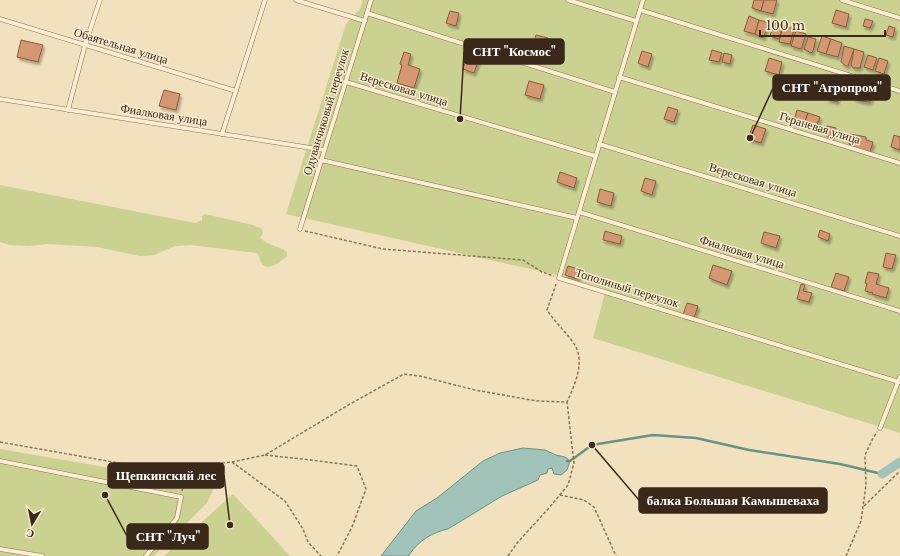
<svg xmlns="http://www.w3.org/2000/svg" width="900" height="556" viewBox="0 0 900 556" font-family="'Libre Baskerville',serif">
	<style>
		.green { fill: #cbd191 }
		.water { fill: #a2c3b9; stroke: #689286 }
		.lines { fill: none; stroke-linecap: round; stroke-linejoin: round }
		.stream { stroke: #689286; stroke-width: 2.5 }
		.canal { stroke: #a2c3b9; stroke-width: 9 }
		.building { fill: #d39871; stroke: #8d5839; filter: url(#shadow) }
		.service-casing { stroke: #8c7155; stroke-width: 5 }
		.path { stroke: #8c7155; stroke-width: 1.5; stroke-dasharray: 3 2; stroke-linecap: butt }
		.service { stroke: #fceed2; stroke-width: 4 }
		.labels { text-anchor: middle; stroke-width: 3; stroke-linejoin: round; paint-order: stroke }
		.street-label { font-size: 12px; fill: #3a291b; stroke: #f8ebcf }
		.leader { fill: none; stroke: #3a291b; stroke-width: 1.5 }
		.callout-dot { fill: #3a291b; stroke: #f8ebcf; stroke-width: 1.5 }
		.callout { fill: #3a291b; stroke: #3a291b; stroke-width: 1.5 }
		.callout-label { font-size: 13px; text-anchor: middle; font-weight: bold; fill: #fff }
	</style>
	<defs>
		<filter id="shadow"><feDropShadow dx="2" dy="3" stdDeviation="1" flood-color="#0004"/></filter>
	</defs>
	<rect width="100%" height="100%" fill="#f2e1be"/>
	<g class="green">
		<path d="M363 0H900V433L593 338 606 289 557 275 286 214 346 24 360 9Z"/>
		<path d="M0 185 195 223 202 220V216L205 214 253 225 262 229 263 234 260 238C268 245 279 246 287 252V256C281 261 269 272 262 264 259 260 260 256 257 253L190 245 175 246 154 255 140 256 97 247 48 244 28 246 10 245 0 242Z"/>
		<path d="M0 449 215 486 207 503 154 556H0Z"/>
		<path d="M233 494 290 556H164Z"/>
	</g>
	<path class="water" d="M523 448 545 450 556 455 565 457 570 461 567 470 561 475 554 474 552 468 548 469 547 473 540 475 538 480 502 496 448 529C433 532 418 541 409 555V556H381L416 511 437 498 483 461 500 453Z"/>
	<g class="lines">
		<path class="stream" d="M567 461H570L592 445 653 435 696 438 749 450 840 464 882 474"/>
		<path class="canal" d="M882 474 900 462"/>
	</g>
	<g class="building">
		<path d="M754 0H764L761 11 752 8Z"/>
		<path d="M764 0H777L773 14 761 11Z"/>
		<path d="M836 10 849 14 846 27 832 23Z"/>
		<path d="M450 11 459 13 456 26 446 23Z"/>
		<path d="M749 16 759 20 755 34 744 31Z"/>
		<path d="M865 19 873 21 870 28 863 26Z"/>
		<path d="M759 20 769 23 763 38 755 34Z"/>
		<path d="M774 23 783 26 779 39 770 36Z"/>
		<path d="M783 26 794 29 790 44 779 42Z"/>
		<path d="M889 26 895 28 893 37 886 35Z"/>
		<path d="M796 31 806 34 801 49 791 46Z"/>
		<path d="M536 35 548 38 542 59 530 55Z"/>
		<path d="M822 36 831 39 826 54 817 51Z"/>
		<path d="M808 37 816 39 813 51 811 53 804 49Z"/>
		<path d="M831 39 842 43 838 57 826 54Z"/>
		<path d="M21 40 43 45 38 62 17 57Z"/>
		<path d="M844 46 854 49 848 66H846L841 62Z"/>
		<path d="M854 49 864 52 860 68H853L851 65Z"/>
		<path d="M712 50 722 53 719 62 709 60Z"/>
		<path d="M642 51 652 54 648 67 638 63Z"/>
		<path d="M404 52 411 54 408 65 420 69 414 88 397 83 402 65 400 64Z"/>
		<path d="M724 53 732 55 730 64 722 62Z"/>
		<path d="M468 54 479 59 474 73 463 69Z"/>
		<path d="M868 55 877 58 873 70 864 67Z"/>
		<path d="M769 58 782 62 779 75 765 71Z"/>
		<path d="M879 58 888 61 884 74 875 71Z"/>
		<path d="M529 81 544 85 540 99 525 95Z"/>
		<path d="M830 87 840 89 837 102 827 99Z"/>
		<path d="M164 90 180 94 176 110 159 106Z"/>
		<path d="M856 90 872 95 870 102 861 101 853 98Z"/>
		<path d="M668 107 678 110 674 122 664 119Z"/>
		<path d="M797 110 808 113 804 124 794 121Z"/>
		<path d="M808 113 820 117 816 128 804 124Z"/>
		<path d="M753 125 766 129 761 143 748 139Z"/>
		<path d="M827 126 836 128 833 137 824 134Z"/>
		<path d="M850 134 866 137V140L873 142 870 152 856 149 855 147 849 144Z"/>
		<path d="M894 135 900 137V150L891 147Z"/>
		<path d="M560 172 577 178 574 188 557 182Z"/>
		<path d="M645 178 656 181 652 195 641 191Z"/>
		<path d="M600 189 614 193 611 206 597 202Z"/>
		<path d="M820 230 830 234 828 241 818 237Z"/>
		<path d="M605 231 622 236 620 244 603 240Z"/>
		<path d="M764 232 780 236 776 248 761 243Z"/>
		<path d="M886 253 896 255 892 269 883 267Z"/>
		<path d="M713 265 732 271 727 285 709 278Z"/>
		<path d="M568 266 581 270 578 279 565 275Z"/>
		<path d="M868 272 879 274 876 284 889 288 886 298 872 294 873 293 865 291 867 284 865 283Z"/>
		<path d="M836 273 849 277 844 291 831 287Z"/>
		<path d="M801 284 805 285 803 291 812 293 809 302 797 299Z"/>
		<path d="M687 303 698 306 694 318 683 315Z"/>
	</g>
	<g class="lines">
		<g class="service-casing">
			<g id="service">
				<path d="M296 0 365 21"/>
				<path d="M568 0 636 21"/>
				<path d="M643 0 559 278 899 382"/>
				<path d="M842 0 900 18"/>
				<path d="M640 10 900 91"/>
				<path d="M367 13 615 92"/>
				<path d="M0 19 236 91"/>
				<path d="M619 77 900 163"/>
				<path d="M346 82 595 156"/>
				<path d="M0 99 324 150"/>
				<path d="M68 110 85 45 100 0"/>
				<path d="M222 134 265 0"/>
				<path d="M599 144 900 236"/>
				<path d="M321 160 577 218"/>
				<path d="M579 212 900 311"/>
				<path d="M300 229 371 0"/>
				<path d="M880 428 900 377"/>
				<path d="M0 461 181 497 177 518 146 556"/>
				<path d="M0 549 42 556"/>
			</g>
		</g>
		<g class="path">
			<path d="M305 231 383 249 523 260 542 272 554 276"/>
			<path d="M0 442 186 475"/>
			<path d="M265 455 311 460 357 466 366 489 352 527 337 556"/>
			<path d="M232 462 285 501 303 529 308 542 321 556"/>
			<path d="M182 491 186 475 205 465 232 462 265 455 350 404 404 374 420 376 475 390 537 401 567 402C575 384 587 359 572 341 564 330 555 322 547 310L556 284"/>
			<path d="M560 495 584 500 594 507 616 556"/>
			<path d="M864 506 900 471"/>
			<path d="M508 556 517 543 549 508 568 485 574 463 567 402"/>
			<path d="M846 556 861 521 866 485 865 455 873 438 877 432"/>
		</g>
		<use href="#service" class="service"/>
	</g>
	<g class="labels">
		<g class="street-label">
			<text transform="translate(121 46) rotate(17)" y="4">Обаятельная улица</text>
			<text transform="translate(404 89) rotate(17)" y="4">Вересковая улица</text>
			<text transform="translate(326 112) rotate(-73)" y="4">Одуванчиковый переулок</text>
			<text transform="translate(164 115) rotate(9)" y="4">Фиалковая улица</text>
			<text transform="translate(820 128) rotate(17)" y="4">Гераневая улица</text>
			<text transform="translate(753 180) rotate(17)" y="4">Вересковая улица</text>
			<text transform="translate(742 252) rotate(17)" y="4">Фиалковая улица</text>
			<text transform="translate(627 288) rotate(17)" y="4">Тополиный переулок</text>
		</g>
	</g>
	<path class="leader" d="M460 119L464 52M750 138L773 88M230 525L224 475M592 445L639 500M105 495L127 536"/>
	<g class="callout-dot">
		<circle cx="460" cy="119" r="4"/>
		<circle cx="750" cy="138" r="4"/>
		<circle cx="230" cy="525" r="4"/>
		<circle cx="592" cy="445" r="4"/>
		<circle cx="105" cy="495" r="4"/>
	</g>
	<g class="callout">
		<rect x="464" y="39" width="100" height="25" rx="4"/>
		<rect x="773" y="75" width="117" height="25" rx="4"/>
		<rect x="108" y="463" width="116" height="25" rx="4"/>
		<rect x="639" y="488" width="188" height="25" rx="4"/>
		<rect x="127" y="524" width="81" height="25" rx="4"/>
	</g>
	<g class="callout-label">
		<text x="514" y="56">СНТ "Космос"</text>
		<text x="832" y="92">СНТ "Агропром"</text>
		<text x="166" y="480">Щепкинский лес</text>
		<text x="733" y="505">балка Большая Камышеваха</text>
		<text x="168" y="541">СНТ "Луч"</text>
	</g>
	<g transform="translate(32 524) rotate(190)" stroke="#f8ebcf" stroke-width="3" paint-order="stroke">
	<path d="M0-3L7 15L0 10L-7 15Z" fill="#3a291b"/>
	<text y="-6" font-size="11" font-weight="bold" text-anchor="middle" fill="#3a291b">С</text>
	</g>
	<path d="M760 30v6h125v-6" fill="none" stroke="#3a291b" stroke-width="2"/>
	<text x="766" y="30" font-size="12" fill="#3a291b" stroke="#f8ebcf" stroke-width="3" paint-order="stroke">100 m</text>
</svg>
